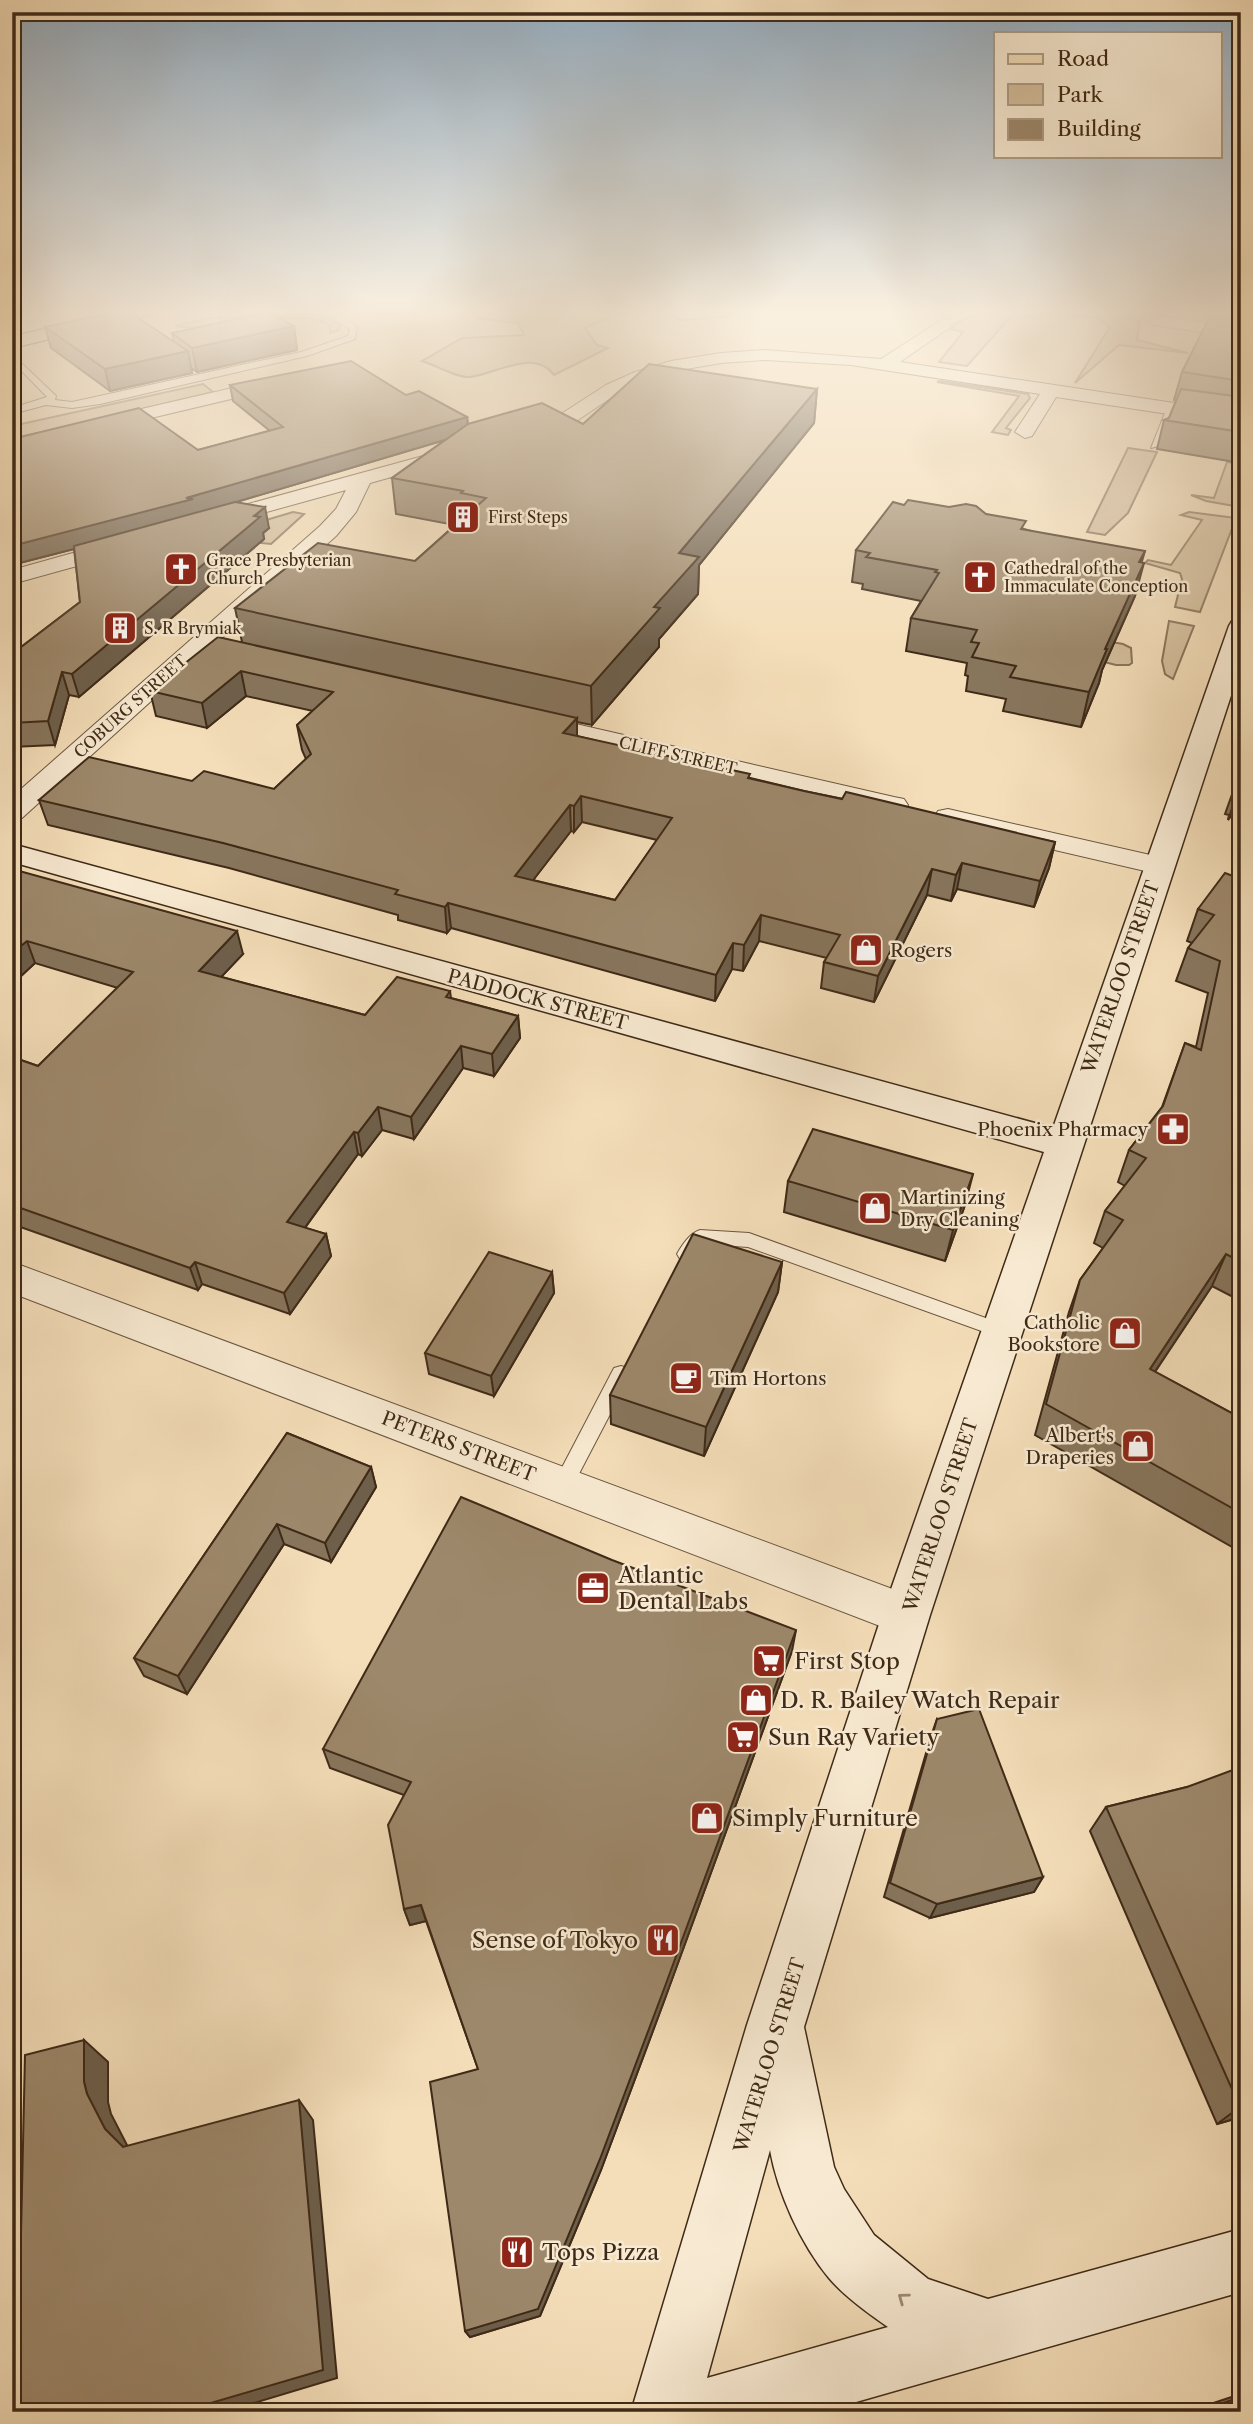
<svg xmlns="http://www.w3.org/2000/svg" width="1253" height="2424" viewBox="0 0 1253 2424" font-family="'Libre Caslon Text',serif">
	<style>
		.green { fill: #d5bf9d; stroke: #8a745a; stroke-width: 2 }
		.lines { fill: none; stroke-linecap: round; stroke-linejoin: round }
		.lane-casing { stroke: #6c5740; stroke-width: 2 }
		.street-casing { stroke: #6c5740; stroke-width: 2 }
		.secondary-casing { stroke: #3f2a17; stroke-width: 3 }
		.primary-casing { stroke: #3f2a17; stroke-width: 3 }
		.lane { fill: #f8ead2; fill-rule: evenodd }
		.street { fill: #f8ead2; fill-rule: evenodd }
		.secondary { fill: #f8ead2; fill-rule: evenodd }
		.primary { fill: #f4deb9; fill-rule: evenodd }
		.wall { fill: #87755c; stroke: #3f2a17; stroke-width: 2; fill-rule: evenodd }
		.shaded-wall { fill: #6e5f4b; stroke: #3f2a17; stroke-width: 2 }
		.building { fill: #9d886b; stroke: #3f2a17; stroke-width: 2; fill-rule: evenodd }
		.oneway { stroke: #9c8a74 }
		.labels { text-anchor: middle; stroke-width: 5; stroke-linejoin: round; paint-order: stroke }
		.far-poi-label { font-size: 16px; fill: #3f2a17; stroke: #f8ead2; text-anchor: start }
		.far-street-label { font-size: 16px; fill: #3f2a17; stroke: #f8ead2 }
		.poi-label { font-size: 19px; fill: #3f2a17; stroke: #f8ead2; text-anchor: start }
		.street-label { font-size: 19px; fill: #3f2a17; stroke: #f8ead2 }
		.near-poi-label { font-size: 23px; fill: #3f2a17; stroke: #f8ead2; text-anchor: start }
	</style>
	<rect width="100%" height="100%" fill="#f4deb9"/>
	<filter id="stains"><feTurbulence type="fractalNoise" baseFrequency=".00286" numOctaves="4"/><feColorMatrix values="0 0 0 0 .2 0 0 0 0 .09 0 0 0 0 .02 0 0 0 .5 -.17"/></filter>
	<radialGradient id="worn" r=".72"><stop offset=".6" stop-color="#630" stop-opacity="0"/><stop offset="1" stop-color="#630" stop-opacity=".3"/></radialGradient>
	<g class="green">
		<path d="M486 310H734L726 317 682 320 665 312 615 314 585 328 597 345 608 348 554 375C534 348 496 374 470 377 457 378 435 365 422 361L462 338 524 335 518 323 476 318Z"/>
		<path d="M992 310H1100L1140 322 1137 340 1188 353 1119 345 1075 383 1110 327 1096 318 1038 311 1033 317 1013 314 967 366 939 362 963 332 950 329 961 321Z"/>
		<path d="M282 312 320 315 340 325 339 330 330 333V326C303 304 213 334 175 326L209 318Z"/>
		<path d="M940 381 1028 394 1030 398 1006 428 1011 430 1008 435 992 432 1019 396 937 382Z"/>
		<path d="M203 384 213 392 12 440V426Z"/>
		<path d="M1128 448 1157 452 1128 513 1105 535 1087 532Z"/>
		<path d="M1227 462 1241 464 1240 507 1206 501 1191 495 1214 498Z"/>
		<path d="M293 512 304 514 271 544 261 543 264 539 258 538 268 529 226 532Z"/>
		<path d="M1189 512 1236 518 1200 612 1175 607 1182 579 1180 573 1145 563 1148 560 1171 565 1202 520 1181 515Z"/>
		<path d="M1169 621 1194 626 1173 679 1165 674 1162 661Z"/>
		<path d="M1065 634 1123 644 1131 648 1132 663 1129 665H1116L1061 651Z"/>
	</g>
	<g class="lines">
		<g class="lane-casing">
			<g id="lane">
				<path d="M320 310H330L357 326 355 339 307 356 100 404 72 408 46 405 12 414V408L47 397 12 361V354L56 396 55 400 72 402 301 352 348 336 350 329Z"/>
				<path d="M971 310H983L946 326 939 324Z"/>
				<path d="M1113 310H1127L1163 321 1159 323Z"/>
				<path d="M1171 405 1175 408 1159 446 1151 448 1167 408Z"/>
				<path d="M700 1230 749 1233 1008 1326 1010 1331 1008 1336 1001 1338 748 1247 704 1244 692 1259H680L677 1254C682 1245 690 1233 700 1230Z"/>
				<path d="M621 1366 628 1368 631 1374 570 1491 563 1494 556 1491 553 1485 556 1479 614 1368Z"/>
			</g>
		</g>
		<g class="street-casing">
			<g id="street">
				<path d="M1159 316 1241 328V338L1153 325 1151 321 1153 317Z"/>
				<path d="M943 319 951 324 949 328 900 362 1241 413V425L1056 397 1032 436 1025 438 1015 432 1040 394 851 365 765 360 721 363 680 370 647 380 618 393 572 424 523 441 513 435 516 431 558 416 606 385 635 372 671 361 721 353 765 350 881 359Z"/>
				<path d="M280 377 289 382 286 386 12 451V439Z"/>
				<path d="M456 447 463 449 466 453 463 457 370 483 356 512 336 536 216 643 262 653 265 658 262 663 253 665 203 654 22 818 12 820V797L320 526 336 509 346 490 216 526 208 525 205 520 208 515Z"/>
				<path d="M123 539 131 541 134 546 131 551 12 584V570Z"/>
				<path d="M528 713 894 797 904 799 908 805 904 811 894 813 519 726 515 721 519 716Z"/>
				<path d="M948 809 1168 859 1172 865 1168 871 1158 874 938 823 934 817 938 811Z"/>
				<path d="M12 1262 922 1600 929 1615 922 1630 906 1636 12 1293Z"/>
			</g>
		</g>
		<g class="secondary-casing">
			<path id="secondary" d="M1241 619V665L930 1615 804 2027 834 2167 844 2189 874 2235 928 2279 988 2299 1241 2229V2292L821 2412H631L747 2025 882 1615 1044 1152 12 862V844L1053 1128 1229 626 1232 621ZM770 2150C778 2194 801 2244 829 2278 844 2296 869 2314 888 2327L707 2378Z"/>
		</g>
		<g class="primary-casing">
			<path id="primary" d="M121 310H155L153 314 12 348V337Z"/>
		</g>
		<use href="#lane" class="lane"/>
		<use href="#street" class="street"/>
		<use href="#secondary" class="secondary"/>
		<use href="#primary" class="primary"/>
	</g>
	<g class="wall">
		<path d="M1241 312V463L1157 449 1164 420 1169 418 1176 401 1174 400 1182 372Z"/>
		<path d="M294 326 297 350 197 372 191 368 192 373 110 391 51 348 45 327 174 342 172 333Z"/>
		<path d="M230 385 406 395 467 417 468 424H583L817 389 814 423 699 565 698 594 659 639V647L592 725 577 722V736L804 791 1055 842 1049 868 1034 907 957 889 951 901 927 895 874 1002 821 988 824 962 827 958 759 941 743 971 732 969 715 1001 451 928 447 933 398 920V915L229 868 48 825 39 800 192 781 274 789 306 759 302 750 297 725 313 711 246 696 207 728 156 716 150 691 242 642 235 608 415 561 455 525 396 514 392 478 445 440 236 502 269 528 263 533 264 539 79 697 69 695 55 745 12 747V654L80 602 74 549 12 565V439L198 450 270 431 233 401ZM582 822 657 840 615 900 533 880 571 831 574 832Z"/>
		<path d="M904 505 986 514 1024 529 1142 563 1135 596 1102 670 1099 683 1081 727 1003 711 1006 699 966 691 968 676 965 675 967 663 906 651 911 618 921 601 862 589 863 584 852 582 856 550Z"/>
		<path d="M1241 773V819L1231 816 1228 820 1229 815 1225 814 1235 786 1239 781Z"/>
		<path d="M12 869 243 954 221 977 365 1015 450 991 451 998 518 1016 520 1038 494 1076 463 1068 414 1139 382 1130 362 1156 358 1154 305 1228 326 1234 331 1256 290 1314 202 1284 198 1290 12 1224V1057L38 1066 118 988 35 963 21 976 12 973Z"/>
		<path d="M1241 879V1301L1212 1286 1155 1372 1241 1418V1552L1035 1435 1069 1312 1080 1280 1103 1248 1094 1243 1105 1211 1125 1186 1118 1182 1129 1150 1162 1107 1185 1043 1196 1047 1208 993 1176 981 1188 948 1192 943 1187 941 1198 909Z"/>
		<path d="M788 1181 965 1205 945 1261 784 1212Z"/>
		<path d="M782 1262 778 1292 704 1456 611 1424 610 1395Z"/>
		<path d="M552 1272 554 1293 494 1396 429 1374 425 1353Z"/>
		<path d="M287 1433 371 1467 376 1487 331 1562 284 1544 187 1694 144 1676 134 1658Z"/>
		<path d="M792 1651 663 2004 601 2170 540 2316 470 2337 465 2331 478 2069 426 1921 410 1925 404 1909V1795L330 1768 323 1749Z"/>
		<path d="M937 1719 1043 1877 1034 1892 930 1918 884 1897 931 1736Z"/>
		<path d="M1187 1787 1241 2117 1217 2124 1090 1831 1106 1807Z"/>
		<path d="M1241 2394V2412H1186Z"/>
	</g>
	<g class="shaded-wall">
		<path d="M294 326 297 350 197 372 192 348Z"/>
		<path d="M188 351 192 373 110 391 105 369Z"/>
		<path d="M817 389 814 423 699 565 698 594 659 639V647L592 725 591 686 654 607 679 553Z"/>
		<path d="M467 417 468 433 196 514 197 517 12 565V546L186 498Z"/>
		<path d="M265 507 269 528 263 533 264 539 79 697 72 674Z"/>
		<path d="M1145 551 1138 575 1144 563 1135 596 1102 670 1099 683 1081 727 1089 692 1105 649 1139 562Z"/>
		<path d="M241 671 246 696 207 728 202 703Z"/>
		<path d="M62 672 69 695 55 745 48 721Z"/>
		<path d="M577 718V743L563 733Z"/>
		<path d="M1241 789 1231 816 1228 820 1238 791Z"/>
		<path d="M581 796 582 822 574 832V806Z"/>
		<path d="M570 805 571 831 517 901 515 876Z"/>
		<path d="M1055 842 1049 868 1034 907 1040 881Z"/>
		<path d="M962 863 957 889 951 901 956 875Z"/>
		<path d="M932 869 927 895 874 1002 878 976Z"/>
		<path d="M448 903 451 928 447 933 445 907Z"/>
		<path d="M761 915 759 941 743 971 744 945Z"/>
		<path d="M237 931 243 954 205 994 199 971Z"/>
		<path d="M27 941 35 963 21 976 12 953Z"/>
		<path d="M733 943 732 969 715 1001 716 975Z"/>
		<path d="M518 1016 520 1038 494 1076 492 1054Z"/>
		<path d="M461 1046 463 1068 414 1139 411 1117Z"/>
		<path d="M378 1107 382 1130 362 1156 358 1133Z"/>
		<path d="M354 1132 358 1154 293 1244 287 1222Z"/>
		<path d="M973 1174 965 1205 945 1261 953 1230Z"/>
		<path d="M326 1234 331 1256 290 1314 284 1293Z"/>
		<path d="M1226 1254 1212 1286 1136 1400 1150 1369Z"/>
		<path d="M195 1262 202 1284 198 1290 190 1268Z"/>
		<path d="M782 1262 778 1292 704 1456 706 1427Z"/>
		<path d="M552 1272 554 1293 494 1396 491 1376Z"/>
		<path d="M371 1467 376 1487 331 1562 325 1543Z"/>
		<path d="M277 1524 284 1544 187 1694 178 1676Z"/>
		<path d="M796 1630 792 1651 663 2004 601 2170 540 2316 470 2337 465 2331Z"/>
		<path d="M1043 1877 1034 1892 930 1918 937 1904Z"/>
		<path d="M421 1905 426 1921 410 1925 404 1909Z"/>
		<path d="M84 2040 108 2062V2102L111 2114 128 2147H123L105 2129 87 2094 84 2082Z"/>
		<path d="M299 2100 313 2120 337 2378 224 2412H180Z"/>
		<path d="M1240 2107H1241V2117L1217 2124Z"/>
	</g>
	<g class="building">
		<path d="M124 310H126L188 351 105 369 45 327Z"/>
		<path d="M1213 310 1241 312V381L1182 372Z"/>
		<path d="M269 312 294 326 192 348 172 333Z"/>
		<path d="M351 361 406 395 419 391 467 417 186 498 193 499 12 546V439L139 408 198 450 283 427 230 385Z"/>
		<path d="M649 364 817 389 679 553 699 557 654 607 660 608 591 686 235 608 318 543 415 561 486 498 461 493 463 491 392 478 468 424 542 403 583 424Z"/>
		<path d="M1181 389 1241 397V432L1164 420 1169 418Z"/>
		<path d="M908 500 949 507 966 504 976 506 986 514 1026 521 1021 529 1145 551 1139 562 1144 563 1105 649H1107L1089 692 1010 677 1016 666 972 657 979 643 971 642 977 630 911 618 939 573 935 572 937 570 866 557 870 553 856 550 893 502 904 505Z"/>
		<path d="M235 502 265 507 254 516 260 517 72 674 62 672 48 721 12 723V654L80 602 74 546Z"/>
		<path d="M218 637 577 718 563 733 750 774 748 778 804 791 842 799 846 792 1055 842 1040 881 962 863 956 875 932 869 878 976 824 962 840 935 761 915 744 945 733 943 716 975 448 903 445 907 395 894 398 890 223 843 39 800 89 757 192 781 204 771 274 789 311 754 297 725 333 692 241 671 202 703 150 691ZM581 796 672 818 615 900 515 876 570 805 574 806Z"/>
		<path d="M1241 779V789L1238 791 1239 787 1235 786Z"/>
		<path d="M12 869 237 931 199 971 365 1015 397 977 450 991 446 997 518 1016 492 1054 461 1046 411 1117 378 1107 358 1133 354 1132 287 1222 326 1234 284 1293 195 1262 190 1268 12 1205V1057L38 1066 133 972 27 941 12 953Z"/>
		<path d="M1225 873 1241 879V1262L1226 1254 1150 1369 1241 1418V1513L1046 1404 1080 1280 1123 1220 1105 1211 1146 1158 1129 1150 1163 1106 1185 1043 1201 1050 1220 961 1188 948 1214 915 1198 909Z"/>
		<path d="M813 1129 973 1174 953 1230 788 1181Z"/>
		<path d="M693 1234 782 1262 706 1427 610 1395Z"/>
		<path d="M489 1252 552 1272 491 1376 425 1353Z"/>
		<path d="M287 1433 371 1467 325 1543 277 1524 178 1676 134 1658Z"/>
		<path d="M461 1497 612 1560 796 1630 664 1989 600 2159 538 2309 465 2331 430 2082 478 2069 421 1905 404 1909 388 1825 411 1782 323 1749Z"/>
		<path d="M979 1709 1043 1877 937 1904 890 1883 937 1719Z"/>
		<path d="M1241 1767V2107H1240L1106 1807 1187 1787Z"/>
		<path d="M84 2040V2082L87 2094 105 2129 123 2147 299 2100 323 2370 180 2412H17L25 2055Z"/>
		<path d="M1241 2397V2412H1197Z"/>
	</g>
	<defs><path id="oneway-chevron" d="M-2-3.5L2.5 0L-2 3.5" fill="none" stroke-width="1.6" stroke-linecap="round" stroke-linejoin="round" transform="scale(1.75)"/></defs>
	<use class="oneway" href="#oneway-chevron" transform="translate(903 2298) rotate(-144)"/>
	<linearGradient id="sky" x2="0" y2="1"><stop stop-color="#94acbf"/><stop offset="0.48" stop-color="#faf0e0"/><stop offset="1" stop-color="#faf0e0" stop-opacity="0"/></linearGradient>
	<rect width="1253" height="650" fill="url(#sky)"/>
	<defs>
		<g id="building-square" transform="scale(1.75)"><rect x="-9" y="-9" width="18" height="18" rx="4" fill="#8f2418" stroke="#f8ead2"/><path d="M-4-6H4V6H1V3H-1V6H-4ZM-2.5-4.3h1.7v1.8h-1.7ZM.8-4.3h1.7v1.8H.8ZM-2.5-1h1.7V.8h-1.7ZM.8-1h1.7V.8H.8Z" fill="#fff"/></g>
		<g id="church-square" transform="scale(1.75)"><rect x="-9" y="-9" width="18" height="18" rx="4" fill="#8f2418" stroke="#f8ead2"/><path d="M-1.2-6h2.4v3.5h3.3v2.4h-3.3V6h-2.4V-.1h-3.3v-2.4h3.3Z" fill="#fff"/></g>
		<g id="shop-square" transform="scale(1.75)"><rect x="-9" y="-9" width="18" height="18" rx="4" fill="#8f2418" stroke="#f8ead2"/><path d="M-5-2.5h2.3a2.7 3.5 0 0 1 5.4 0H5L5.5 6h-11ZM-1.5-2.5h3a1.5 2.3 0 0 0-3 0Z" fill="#fff"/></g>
		<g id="pharmacy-square" transform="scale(1.75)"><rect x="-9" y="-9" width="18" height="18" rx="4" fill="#8f2418" stroke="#f8ead2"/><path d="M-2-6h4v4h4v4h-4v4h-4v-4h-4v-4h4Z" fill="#fff"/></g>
		<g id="cafe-square" transform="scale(1.75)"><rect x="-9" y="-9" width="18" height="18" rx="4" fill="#8f2418" stroke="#f8ead2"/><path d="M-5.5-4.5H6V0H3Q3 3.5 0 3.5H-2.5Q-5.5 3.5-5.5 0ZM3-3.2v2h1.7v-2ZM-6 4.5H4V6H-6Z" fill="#fff"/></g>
		<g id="office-square" transform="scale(1.75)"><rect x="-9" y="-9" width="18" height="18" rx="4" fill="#8f2418" stroke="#f8ead2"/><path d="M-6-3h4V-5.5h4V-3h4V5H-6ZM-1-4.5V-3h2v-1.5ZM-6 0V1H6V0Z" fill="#fff"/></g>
		<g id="supermarket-square" transform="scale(1.75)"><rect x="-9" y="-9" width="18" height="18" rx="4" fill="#8f2418" stroke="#f8ead2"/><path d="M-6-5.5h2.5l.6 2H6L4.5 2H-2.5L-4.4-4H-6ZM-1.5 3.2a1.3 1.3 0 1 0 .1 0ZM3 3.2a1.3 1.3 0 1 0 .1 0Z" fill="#fff"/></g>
		<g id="restaurant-square" transform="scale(1.75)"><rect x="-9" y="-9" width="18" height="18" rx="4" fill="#8f2418" stroke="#f8ead2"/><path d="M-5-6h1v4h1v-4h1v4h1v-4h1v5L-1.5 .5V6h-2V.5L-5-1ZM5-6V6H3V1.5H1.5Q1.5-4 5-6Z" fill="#fff"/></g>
	</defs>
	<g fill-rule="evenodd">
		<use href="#building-square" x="463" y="517"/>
		<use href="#church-square" x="181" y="569"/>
		<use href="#church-square" x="980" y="577"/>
		<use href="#building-square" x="120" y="628"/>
		<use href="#shop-square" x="866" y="950"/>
		<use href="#pharmacy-square" x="1173" y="1129"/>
		<use href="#shop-square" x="875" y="1208"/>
		<use href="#shop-square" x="1125" y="1333"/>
		<use href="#cafe-square" x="686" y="1378"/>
		<use href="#shop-square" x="1138" y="1446"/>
		<use href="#office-square" x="593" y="1588"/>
		<use href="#supermarket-square" x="769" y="1661"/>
		<use href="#shop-square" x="756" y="1700"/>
		<use href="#supermarket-square" x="743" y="1737"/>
		<use href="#shop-square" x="707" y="1818"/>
		<use href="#restaurant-square" x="663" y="1940"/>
		<use href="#restaurant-square" x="517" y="2252"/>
	</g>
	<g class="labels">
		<g class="far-poi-label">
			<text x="488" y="523">First Steps</text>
			<text x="206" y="566">Grace Presbyterian<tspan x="206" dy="18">Church</tspan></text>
			<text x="1004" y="574">Cathedral of the<tspan x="1004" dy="18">Immaculate Conception</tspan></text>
			<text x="144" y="634">S. R Brymiak</text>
		</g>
		<g class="far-street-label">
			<text transform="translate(130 706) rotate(-42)" y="6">COBURG STREET</text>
			<text transform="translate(678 755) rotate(13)" y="6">CLIFF STREET</text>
		</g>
		<g class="poi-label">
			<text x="890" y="957">Rogers</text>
			<text x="1148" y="1136" text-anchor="end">Phoenix Pharmacy</text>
			<text x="900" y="1204">Martinizing<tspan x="900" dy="22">Dry Cleaning</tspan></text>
			<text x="1100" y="1329" text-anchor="end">Catholic<tspan x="1100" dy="22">Bookstore</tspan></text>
			<text x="710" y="1385">Tim Hortons</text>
			<text x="1114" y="1442" text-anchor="end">Albert's<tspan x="1114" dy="22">Draperies</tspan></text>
		</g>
		<g class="street-label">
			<text transform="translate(1120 977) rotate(-71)" y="7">WATERLOO STREET</text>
			<text transform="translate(538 999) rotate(15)" y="7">PADDOCK STREET</text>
			<text transform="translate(459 1446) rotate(21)" y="7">PETERS STREET</text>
			<text transform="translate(940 1515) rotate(-72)" y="7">WATERLOO STREET</text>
			<text transform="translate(769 2055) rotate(-73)" y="7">WATERLOO STREET</text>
		</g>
		<g class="near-poi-label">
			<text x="618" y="1583">Atlantic<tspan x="618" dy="26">Dental Labs</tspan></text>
			<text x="794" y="1669">First Stop</text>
			<text x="780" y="1708">D. R. Bailey Watch Repair</text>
			<text x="768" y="1745">Sun Ray Variety</text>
			<text x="732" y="1826">Simply Furniture</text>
			<text x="638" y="1948" text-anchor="end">Sense of Tokyo</text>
			<text x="542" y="2260">Tops Pizza</text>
		</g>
	</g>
	<rect width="1253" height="2424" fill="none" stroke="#f4deb9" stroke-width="42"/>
	<rect x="14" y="14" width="1225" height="2396" fill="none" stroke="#3f2a17" stroke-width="3.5"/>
	<rect x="21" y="21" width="1211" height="2382" fill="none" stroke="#3f2a17" stroke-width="2"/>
	<rect x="994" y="32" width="228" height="126" fill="#f8ead2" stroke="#ae9d87" stroke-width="2"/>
	<rect x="1008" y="54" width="35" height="10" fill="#f4deb9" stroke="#ae9d87" stroke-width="2"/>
	<text x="1057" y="66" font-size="21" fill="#3f2a17">Road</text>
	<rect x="1008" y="84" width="35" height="21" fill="#d5bf9d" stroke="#ae9d87" stroke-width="2"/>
	<text x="1057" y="102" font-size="21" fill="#3f2a17">Park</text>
	<rect x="1008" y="119" width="35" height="21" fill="#9d886b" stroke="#ae9d87" stroke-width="2"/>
	<text x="1057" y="136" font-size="21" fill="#3f2a17">Building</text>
	<rect width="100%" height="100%" filter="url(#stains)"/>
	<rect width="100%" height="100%" fill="url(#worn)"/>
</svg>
